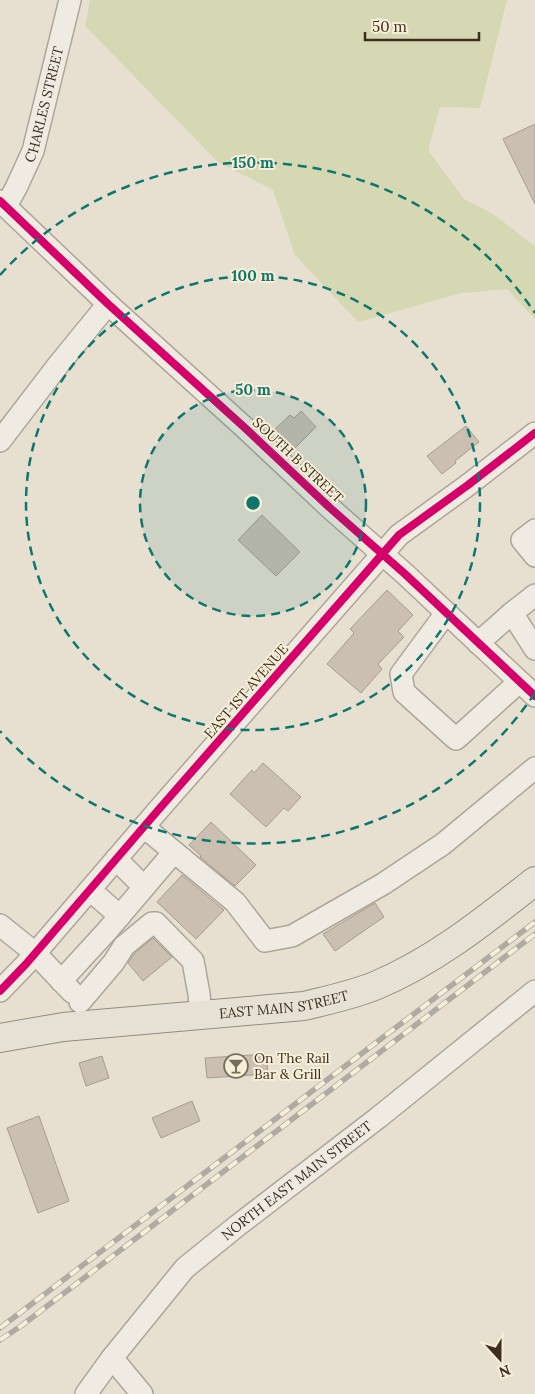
<svg xmlns="http://www.w3.org/2000/svg" width="535" height="1394" viewBox="0 0 535 1394" font-family="Lora,serif">
	<style>
		.green { fill: #d6d7b3 }
		.building { fill: #cbbfb2; stroke: #a89c90 }
		.lines { fill: none; stroke-linecap: round; stroke-linejoin: round }
		.minor-casing { stroke: #ada599; stroke-width: 24 }
		.major-casing { stroke: #928b80; stroke-width: 30 }
		.minor { stroke: #efebe3; stroke-width: 21 }
		.major { stroke: #e6e1d4; stroke-width: 28 }
		.rail-casing { stroke: #afaaa2; stroke-width: 5.5 }
		.rail { stroke: #f7eed8; stroke-width: 4; stroke-dasharray: 11; stroke-linecap: butt }
		.cycleway-casing { stroke: #f7eed8; stroke-width: 11 }
		.cycleway { stroke: #d6006c; stroke-width: 8 }
		.ring { fill: none; stroke: #0f766e; stroke-width: 2.5; stroke-dasharray: 9 6 }
		.labels { text-anchor: middle; stroke-width: 4; stroke-linejoin: round; paint-order: stroke }
		.street-label { font-size: 14px; fill: #3d2e20; stroke: #f7eed8 }
		.poi-label { font-size: 14px; fill: #3d2e20; stroke: #f7eed8; text-anchor: start }
		.centre { fill: #0f766e; stroke: #f7eed8; stroke-width: 2.5 }
		.ring-label { font-size: 15px; text-anchor: middle; font-weight: bold; fill: #0f766e; stroke: #f7eed8; stroke-width: 4; stroke-linejoin: round; paint-order: stroke }
	</style>
	<rect width="100%" height="100%" fill="#e7e0d1"/>
	<path class="green" d="M90 0H507L480 108 440 107 428 150 464 199 493 214 535 246V319L507 289 462 293 358 322 295 255 273 190 218 162 85 26Z"/>
	<g class="building">
		<path d="M535 124V204L503 139Z"/>
		<path d="M301 411 316 427 292 451 273 431 290 415 294 418Z"/>
		<path d="M466 426 479 442 455 461 456 463 442 474 427 456Z"/>
		<path d="M262 515 300 552 276 576 238 540Z"/>
		<path d="M387 590 413 615 398 631 404 637 378 664 382 669 361 693 327 664 354 633 350 629Z"/>
		<path d="M263 763 301 797 288 811 284 808 266 827 230 794 252 770 254 773Z"/>
		<path d="M211 822 256 865 235 886 200 857 201 856 189 845Z"/>
		<path d="M182 875 224 910 196 939 157 902Z"/>
		<path d="M375 903 384 917 335 951 323 934Z"/>
		<path d="M153 938 172 957 143 981 128 963 134 954Z"/>
		<path d="M266 1054 268 1074 207 1078 205 1058Z"/>
		<path d="M102 1056 109 1078 86 1086 79 1063Z"/>
		<path d="M192 1101 200 1121 161 1138 152 1118Z"/>
		<path d="M39 1116 69 1201 38 1213 7 1128Z"/>
	</g>
	<g class="lines">
		<g class="minor-casing">
			<g id="minor">
				<path d="M0 201 108 304 244 427 329 507 405 574 535 696"/>
				<path id="s1" d="M6 206 16 188 33 151 70 0"/>
				<path d="M0 441 59 364 108 304"/>
				<path d="M535 530 522 540 535 556"/>
				<path d="M446 613 401 674 404 692 456 739 519 682"/>
				<path d="M512 613 535 649"/>
				<path d="M478 643 512 613 535 595"/>
				<path d="M144 827 235 902 265 941 292 936 383 884 443 844 535 768"/>
				<path d="M116 859 144 887"/>
				<path d="M90 890 120 916"/>
				<path d="M0 925 35 953 72 992"/>
				<path d="M61 981 106 932 174 852"/>
				<path d="M0 991 26 964 160 808 399 535 468 485 535 433"/>
				<path d="M80 1002 114 962 124 946 152 923H156L193 961 199 994 201 1015"/>
				<path d="M112 1358 142 1394"/>
				<path id="s2" d="M86 1394 112 1358 185 1268 237 1226 379 1117 535 991"/>
			</g>
		</g>
		<g class="major-casing">
			<g id="major">
				<path id="s3" d="M0 1038 63 1027 304 1006C328 1000 353 995 377 985 436 960 485 920 535 881"/>
			</g>
		</g>
		<use href="#minor" class="minor"/>
		<use href="#major" class="major"/>
		<g class="rail-casing">
			<g id="rail">
				<path d="M0 1328 535 922"/>
				<path d="M0 1340 21 1326 535 934"/>
			</g>
		</g>
		<use href="#rail" class="rail"/>
		<g class="cycleway-casing">
			<g id="cycleway">
				<path d="M0 201 108 304 244 427 329 507 405 574 535 696"/>
				<path d="M0 991 26 964 160 808 399 535 468 485 535 433"/>
			</g>
		</g>
		<use href="#cycleway" class="cycleway"/>
	</g>
	<circle cx="253" cy="503" r="113" fill="#0f766e" fill-opacity=".12"/>
	<g class="ring">
		<circle cx="253" cy="503" r="113"/>
		<circle cx="253" cy="503" r="227"/>
		<path d="M535 693A340 340 0 0 1 0 731M0 275A340 340 0 0 1 535 313"/>
	</g>
	<defs>
		<g id="bar-ring" transform="scale(1.25)"><circle r="9.5" fill="#f7eed8" stroke="#786c5e" stroke-width="1.5"/><path d="M-6-5H6L.8 .8V4.5H3.5V6h-7V4.5H-.8V.8Z" fill="#786c5e"/></g>
	</defs>
	<g fill-rule="evenodd">
		<use href="#bar-ring" x="236" y="1066"/>
	</g>
	<g class="labels">
		<g class="street-label">
			<text dy="5" stroke="none"><textPath href="#s1" startOffset="109">CHARLES STREET</textPath></text>
			<text transform="translate(298 460) rotate(43)" y="5">SOUTH B STREET</text>
			<text transform="translate(246 691) rotate(-49)" y="5">EAST 1ST AVENUE</text>
			<text dy="5" stroke="none"><textPath href="#s3" startOffset="286">EAST MAIN STREET</textPath></text>
			<text dy="5" stroke="none"><textPath href="#s2" startOffset="302">NORTH EAST MAIN STREET</textPath></text>
		</g>
		<g class="poi-label">
			<text x="254" y="1063">On The Rail<tspan x="254" dy="16">Bar &amp; Grill</tspan></text>
		</g>
	</g>
	<circle cx="253" cy="503" r="8" class="centre"/>
	<g class="ring-label">
		<text x="253" y="168">150 m</text>
		<text x="253" y="281">100 m</text>
		<text x="253" y="395">50 m</text>
	</g>
	<g transform="translate(500 1359) rotate(159)" stroke="#f7eed8" stroke-width="4" paint-order="stroke">
	<path d="M0-4L9 19L0 12L-9 19Z" fill="#3d2e20"/>
	<text y="-8" font-size="14" font-weight="bold" text-anchor="middle" fill="#3d2e20">N</text>
	</g>
	<path d="M365 32v8h114v-8" fill="none" stroke="#3d2e20" stroke-width="2.5"/>
	<text x="372" y="32" font-size="15" fill="#3d2e20" stroke="#f7eed8" stroke-width="4" paint-order="stroke">50 m</text>
</svg>
